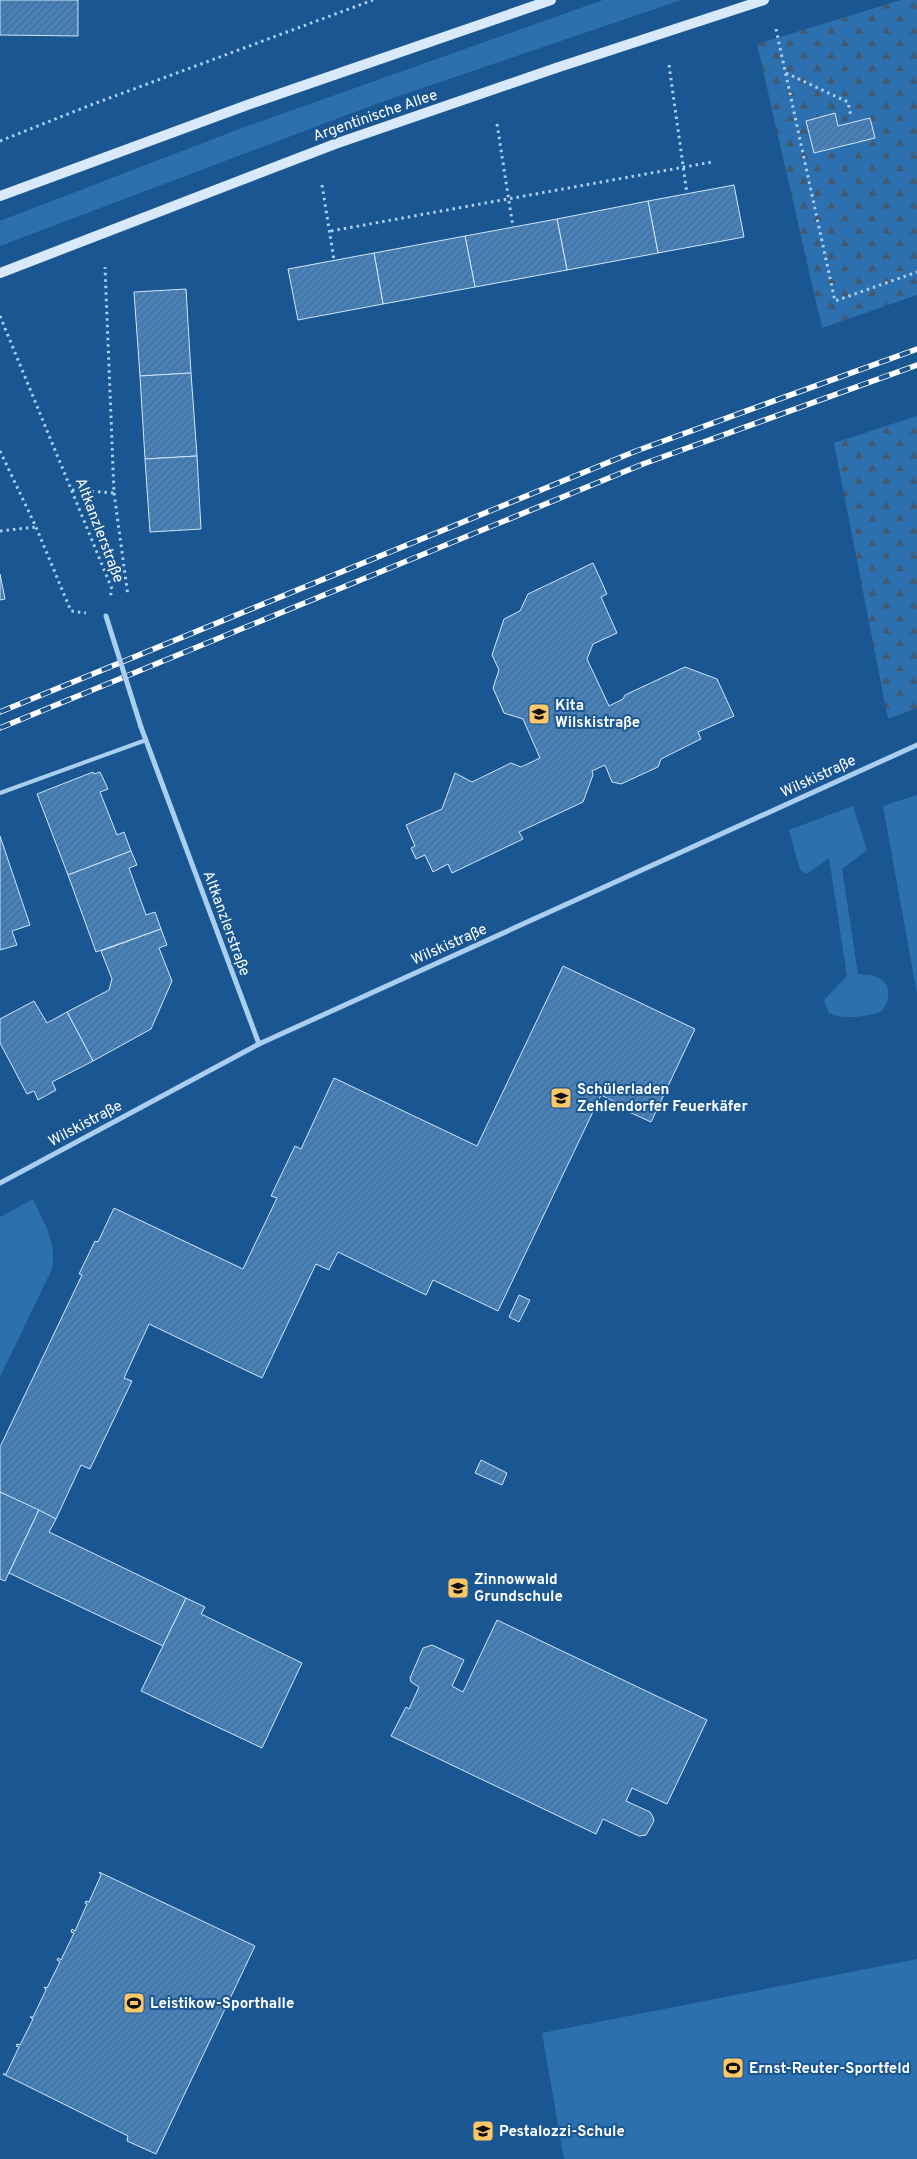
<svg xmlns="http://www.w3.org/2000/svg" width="917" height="2159" viewBox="0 0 917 2159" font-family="Overpass,sans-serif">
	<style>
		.green { fill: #2d70af }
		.forest { fill: url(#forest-firs) }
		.building { fill: url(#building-hatch); stroke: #d0e6fa }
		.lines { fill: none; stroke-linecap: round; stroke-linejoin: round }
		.path { stroke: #a9ceef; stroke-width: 3; stroke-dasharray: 2.5 4; stroke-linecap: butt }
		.lane { stroke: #a9ceef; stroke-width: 4 }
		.street { stroke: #a9ceef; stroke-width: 5 }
		.secondary { stroke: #d7e9fa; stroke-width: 10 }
		.rail-casing { stroke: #fff; stroke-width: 5.5 }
		.rail { stroke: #1a5691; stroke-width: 4; stroke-dasharray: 11; stroke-linecap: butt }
		.street-bridge { stroke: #a9ceef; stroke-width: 5 }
		.labels { text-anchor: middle; stroke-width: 4; stroke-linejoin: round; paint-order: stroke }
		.street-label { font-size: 15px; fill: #fff; stroke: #1a5691 }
		.poi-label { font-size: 15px; font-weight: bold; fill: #fff; stroke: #1a5691; text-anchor: start }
	</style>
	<defs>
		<pattern id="forest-firs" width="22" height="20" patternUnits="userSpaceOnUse" patternTransform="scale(1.25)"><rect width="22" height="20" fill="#2d70af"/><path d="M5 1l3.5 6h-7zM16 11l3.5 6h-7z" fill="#405a74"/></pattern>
		<pattern id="building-hatch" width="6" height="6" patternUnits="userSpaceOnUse" patternTransform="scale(1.25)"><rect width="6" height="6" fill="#4782ba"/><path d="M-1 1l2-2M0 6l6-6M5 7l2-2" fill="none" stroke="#496c8e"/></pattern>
	</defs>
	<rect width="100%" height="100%" fill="#1a5691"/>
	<g class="green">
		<path d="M603 0H681L376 104 0 246V221L242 128Z"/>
		<path d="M917 795V994L883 806Z"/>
		<path d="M853 806 867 850 842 869 858 974C862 975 869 974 874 976 893 982 891 1000 881 1012 864 1017 845 1020 829 1013L824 1000 847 976 829 858 807 874 800 870 789 830Z"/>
		<path d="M33 1199C44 1223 57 1242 52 1269L0 1377V1217Z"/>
		<path d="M917 1959V2159H564L542 2033Z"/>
	</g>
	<g class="forest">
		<path d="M901 0H917V295L822 328 757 44Z"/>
		<path d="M917 416V708L888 719 834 443Z"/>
	</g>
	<g class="building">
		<path d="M0 0H78V36L0 35Z"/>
		<path d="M835 113 838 126 870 118 875 138 814 153 806 121Z"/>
		<path d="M734 185 744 237 658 253 648 201Z"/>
		<path d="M648 201 658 253 567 270 557 219Z"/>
		<path d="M557 219 567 270 475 287 465 236Z"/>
		<path d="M465 236 475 287 383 304 374 253Z"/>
		<path d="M374 253 383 304 298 320 288 269Z"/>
		<path d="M186 289 191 373 140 376 134 292Z"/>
		<path d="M191 373 197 456 145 459 140 376Z"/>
		<path d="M197 456 201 529 150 532 145 459Z"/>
		<path d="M593 563 607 594 601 597 617 633 593 644 587 659 609 706 623 699 625 695 685 667 717 679 734 716 698 732 701 739 661 759 658 767 621 784 612 782 605 765 592 771 593 775 583 802 519 832 523 839 452 873 448 864 433 872 425 855 416 859 411 848 415 846 406 825 442 809 455 773 472 782 511 763 521 767 540 758 523 719 504 713 493 688 499 670 492 655 504 619 520 611 528 594Z"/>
		<path d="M0 574 5 599 0 600Z"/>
		<path d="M93 772 94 774 100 772 108 789 100 792 117 835 124 832 131 851 68 875 37 794Z"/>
		<path d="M0 836 30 925 12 931 17 945 0 950Z"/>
		<path d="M131 851 137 865 129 868 146 915 155 912 161 929 96 952 68 875Z"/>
		<path d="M161 929 167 945 159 948 172 981 151 1029 93 1061 67 1012 109 990 112 979 101 951Z"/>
		<path d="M563 966 695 1029 651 1122 618 1107 619 1104 601 1095 498 1311 433 1280 426 1295 338 1252 329 1270 316 1264 262 1378 149 1324 124 1378 132 1381 90 1469 81 1465 56 1519 0 1492V1447L82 1275 79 1274 95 1241 98 1242 114 1208 243 1269 277 1198 271 1196 295 1146 301 1149 334 1078 477 1146Z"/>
		<path d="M34 1001 47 1023 67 1012 93 1061 52 1082 56 1090 38 1100 34 1091 27 1094 0 1043V1019Z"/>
		<path d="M519 1295 530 1300 519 1322 509 1317Z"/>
		<path d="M481 1460 507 1473 502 1485 475 1473Z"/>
		<path d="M0 1492 39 1510 5 1581 0 1579Z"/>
		<path d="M39 1510 56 1519 49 1532 186 1598 163 1646 9 1573Z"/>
		<path d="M186 1598 205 1607 201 1614 302 1663 262 1748 141 1691Z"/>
		<path d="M497 1620 707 1720 667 1804 632 1788 626 1801 650 1812 653 1817 654 1821 646 1835 639 1836 603 1819 596 1834 391 1736 406 1707 409 1709 419 1687 411 1682 410 1678 423 1648 432 1645 464 1660 452 1686 463 1692Z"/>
		<path d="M99 1872 255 1946 156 2154 127 2141 128 2136 3 2074H6L19 2047 16 2046 17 2044 20 2045 33 2019 30 2017H33L46 1990 44 1987 47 1988 60 1962 57 1960 58 1958 61 1960 74 1933 71 1932 72 1929 75 1931 87 1904 85 1903 86 1901 89 1902 101 1875Z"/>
	</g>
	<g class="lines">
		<g class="path">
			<path d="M776 29 835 301 917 272"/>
			<path d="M669 65 687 194"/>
			<path d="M786 73 848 102 851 117"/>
			<path d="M497 124 513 227"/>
			<path d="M0 141 88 106 373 0"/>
			<path d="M322 185 334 260"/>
			<path d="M331 231 712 162"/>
			<path d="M0 316 112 589 110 598"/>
			<path d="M0 451 36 527 71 611 86 613"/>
			<path d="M72 490 114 493 105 267"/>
			<path d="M114 493 128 596"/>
			<path d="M0 531 36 527"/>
		</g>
		<path class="lane" d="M0 793 146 740"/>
		<g class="street">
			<path d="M141 727 259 1044"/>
			<path d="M0 1183 259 1044 917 745"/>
		</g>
		<g class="secondary">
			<path d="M0 196 250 104 551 0"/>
			<path d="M0 273 335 144 556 68 764 0"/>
		</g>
		<g class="rail-casing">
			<g id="rail">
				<path d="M0 712 636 451 917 349"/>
				<path d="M0 728 643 464 917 365"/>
			</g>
		</g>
		<use href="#rail" class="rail"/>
		<path class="street-bridge" d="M106 616 141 727"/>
	</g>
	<defs>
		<g id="school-square" transform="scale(1.125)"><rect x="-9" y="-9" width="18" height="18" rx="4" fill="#ffc867" stroke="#1a5691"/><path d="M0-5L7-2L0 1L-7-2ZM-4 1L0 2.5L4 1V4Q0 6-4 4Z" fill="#111"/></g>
		<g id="stadium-square" transform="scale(1.125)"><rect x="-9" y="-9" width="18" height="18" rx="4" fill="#ffc867" stroke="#1a5691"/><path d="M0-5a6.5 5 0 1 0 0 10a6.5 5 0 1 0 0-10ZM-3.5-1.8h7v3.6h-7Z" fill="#111"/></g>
	</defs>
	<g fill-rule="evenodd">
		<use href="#school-square" x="539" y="714"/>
		<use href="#school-square" x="561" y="1098"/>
		<use href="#school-square" x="458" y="1588"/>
		<use href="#stadium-square" x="134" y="2003"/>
		<use href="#stadium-square" x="733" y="2068"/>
		<use href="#school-square" x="483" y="2131"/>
	</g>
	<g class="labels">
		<g class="street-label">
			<text transform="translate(375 115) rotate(-19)" y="5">Argentinische Allee</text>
			<text transform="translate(100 530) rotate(69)" y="5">Altkanzlerstraße</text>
			<text transform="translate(818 776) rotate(-25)" y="5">Wilskistraße</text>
			<text transform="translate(227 923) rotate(70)" y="5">Altkanzlerstraße</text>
			<text transform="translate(449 944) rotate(-24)" y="5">Wilskistraße</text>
			<text transform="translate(85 1123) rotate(-28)" y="5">Wilskistraße</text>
		</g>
		<g class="poi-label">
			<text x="555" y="710">Kita<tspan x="555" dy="17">Wilskistraße</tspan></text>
			<text x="577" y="1094">Schülerladen<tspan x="577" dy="17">Zehlendorfer Feuerkäfer</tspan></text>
			<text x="474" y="1584">Zinnowwald<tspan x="474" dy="17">Grundschule</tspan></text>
			<text x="150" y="2008">Leistikow-Sporthalle</text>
			<text x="749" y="2073">Ernst-Reuter-Sportfeld</text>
			<text x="499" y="2136">Pestalozzi-Schule</text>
		</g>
	</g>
</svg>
